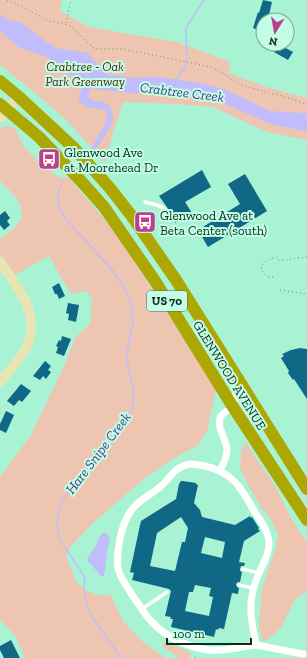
<svg xmlns="http://www.w3.org/2000/svg" width="307" height="658" viewBox="0 0 307 658" font-family="'Zilla Slab',serif">
	<style>
		.green { fill: #eec5b0 }
		.water { fill: #c1bdfc }
		.lines { fill: none; stroke-linecap: round; stroke-linejoin: round }
		.stream { stroke: #c1bdfc; stroke-width: 1.5 }
		.building { fill: #106886; fill-rule: evenodd }
		.path { stroke: #5e937e; stroke-width: 1; stroke-dasharray: 1 3; stroke-linecap: butt }
		.lane { stroke: #fff; stroke-width: 3.5 }
		.street { stroke: #fff; stroke-width: 7 }
		.secondary { stroke: #e6e5b3; stroke-width: 10 }
		.highway { stroke: #aca702; stroke-width: 12 }
		.labels { text-anchor: middle; stroke-width: 4; stroke-linejoin: round; paint-order: stroke }
		.shield { fill: #c3fde5; stroke: #446b5c; stroke-width: 1 }
		.shield-label { font-size: 12px; font-weight: bold; fill: #0d2c21 }
		.park-label { font-size: 13px; font-style: italic; fill: #542912; stroke: #c3fde5 }
		.poi-label { font-size: 13px; fill: #0d2c21; stroke: #c3fde5; text-anchor: start }
		.street-label { font-size: 13px; fill: #0d2c21; stroke: #c3fde5 }
		.water-label { font-size: 14px; font-style: italic; fill: #4c408a; stroke: #c3fde5 }
	</style>
	<rect width="100%" height="100%" fill="#a9f3d5"/>
	<g class="green">
		<path d="M0 0H61L60 11 89 27 177 42 230 62 229 73 266 87 307 98V140L267 132 213 107 177 104 123 102 111 140 106 163 65 119 33 91 0 65Z"/>
		<path d="M6 126 15 128 24 147 40 163 60 178H69L105 220 131 257 216 389 207 431 198 445 178 456 146 477 91 525 72 545 67 553V559L77 583 88 591 97 595H106L111 596 123 621 143 642 165 658H25L16 637 0 620V477L31 435 67 360 75 338 89 325 91 317 92 299 87 291 71 294 49 256 15 275 0 253V239C7 234 15 229 19 222 29 207 10 191 0 181V128Z"/>
		<path d="M245 442 277 489 290 516 307 543V590L294 601 282 626 275 634 263 642 259 626 262 588 276 547 278 534 271 520 261 507 248 485 240 468 241 453Z"/>
		<path d="M164 640 191 653 189 658H179L163 647Z"/>
	</g>
	<g class="water">
		<path d="M0 14 9 20 22 23 45 41 56 48 88 53 94 60 103 72 110 75 122 76 133 78 148 77H157L201 83 226 90 236 94 257 105 270 111 305 113 307 114V131L273 125 220 102 192 95 167 93H129L100 90 92 88 89 92 88 97C93 103 99 100 105 103 112 106 114 116 112 122 109 131 99 144 94 152L91 149C96 139 111 120 106 110L86 107 79 101V95L82 88V82L79 78 68 74 52 61 45 56 18 47 0 31Z"/>
		<path d="M103 533H106L110 538C106 551 107 564 104 576H101L87 560C89 554 93 551 96 545 98 540 99 536 103 533Z"/>
	</g>
	<g class="lines">
		<g class="stream">
			<path d="M176 80 184 69 187 59 186 28 204 0"/>
			<path d="M62 183C55 196 57 206 65 218L113 271 122 284 130 301 132 309 133 323 127 352V361L134 392 132 409 127 418 97 459 61 502 57 521 59 537 64 546 83 574 85 580 84 588 87 607 91 615 121 658"/>
		</g>
	</g>
	<g class="building">
		<path d="M263 0 272 2 269 15H270L269 19 265 18 264 20H263V25L261 31 253 28 258 12 259 13Z"/>
		<path d="M264 44H283L282 46 293 52 288 60 274 52 275 50Z"/>
		<path d="M202 170 211 187 185 202 192 213 175 223 174 220V217L159 196Z"/>
		<path d="M245 174 267 211 208 247 198 230 240 204 228 184Z"/>
		<path d="M5 211 10 218 7 221 10 225 4 230 0 225V215Z"/>
		<path d="M59 283 65 296 59 299 57 294H55L52 287Z"/>
		<path d="M68 303 79 305 76 322 68 320 69 314 66 313Z"/>
		<path d="M62 336 71 339 64 356 56 353 58 347 56 346 59 340 61 341Z"/>
		<path d="M300 348 307 349V399L294 379 293 380 288 373 289 371 281 358 284 356 282 354 291 350Z"/>
		<path d="M45 361 51 366 48 370 51 372 46 379 43 376 40 380 33 376Z"/>
		<path d="M21 384 31 391 22 402 19 400 14 406 7 401Z"/>
		<path d="M6 411 14 415 6 433 0 430V424Z"/>
		<path d="M181 481H183L196 483V484L198 485 194 503 200 510 202 517 235 525 250 516 251 518 252 517 259 528 258 529 260 531 244 541 239 562 245 563 244 566H241L240 569V571L242 572 240 582H238L236 584 237 587 239 588 238 594 232 593 224 629 219 628 218 630 216 629 214 637 171 627 173 619H170L171 617 165 616 171 591 169 589 132 580 134 573 130 572 140 525 141 521 176 499 179 484ZM181 517 188 528 185 542H182L175 571 150 566 157 533ZM205 537 225 542 222 558 201 553ZM195 585 211 588 209 596 213 597 209 616 185 611 189 592H193Z"/>
		<path d="M11 640 20 658H4L0 650V646Z"/>
	</g>
	<g class="lines">
		<g class="path">
			<path d="M7 0 21 6 49 21 62 23 72 27 92 47 99 49H121L138 52 211 67 223 73 231 79 239 84 269 93 284 96 307 105"/>
			<path d="M66 23 71 0"/>
			<path d="M273 277H268C254 266 265 260 277 257L280 261 297 258 307 257"/>
			<path d="M280 290 307 294"/>
			<path d="M195 658V654"/>
		</g>
		<g class="lane">
			<path d="M145 202C161 206 162 204 171 219"/>
			<path d="M243 569 259 573"/>
			<path d="M239 585 253 588"/>
			<path d="M142 609 167 592"/>
		</g>
		<g class="street">
			<path d="M190 464C209 465 229 472 240 488 245 495 249 502 253 509 260 520 269 531 269 544 269 556 263 563 259 573 255 581 251 596 251 605 250 618 254 632 256 645 240 647 223 652 208 650 187 647 166 637 152 622 144 614 139 604 132 595 127 586 120 578 118 568 116 552 121 526 130 512 137 501 149 496 160 487 173 477 171 468 190 464Z"/>
			<path d="M220 471C223 464 227 458 227 450 227 439 215 427 221 416 223 413 230 409 233 407L236 393 235 378"/>
			<path d="M256 645 303 654"/>
		</g>
		<g class="secondary">
			<path d="M0 118 18 96"/>
			<path d="M0 262C19 290 45 319 23 353 17 363 8 372 0 382"/>
		</g>
		<g class="highway">
			<path d="M0 81 18 96 74 148 109 187 131 215 176 280 307 489"/>
			<path d="M0 104 39 137 81 181 104 207 155 281 233 407 307 520"/>
		</g>
	</g>
	<defs>
		<g id="bus-square" transform="scale(1.15)"><rect x="-9" y="-9" width="18" height="18" rx="4" fill="#bd3e8a" stroke="#c3fde5"/><path d="M-5-6H5V4H4V6H2V4H-2V6H-4V4H-5ZM-3.5-4V0h7V-4ZM-3.5 1.2v1.5H-2V1.2ZM2 1.2v1.5H3.5V1.2Z" fill="#fff"/></g>
	</defs>
	<g fill-rule="evenodd">
		<use href="#bus-square" x="49" y="159"/>
		<use href="#bus-square" x="145" y="222"/>
	</g>
	<g class="labels">
		<rect class="shield" x="147" y="291" width="40" height="20" rx="3"/>
		<g class="shield-label">
			<text x="167" y="305">US 70</text>
		</g>
		<g class="park-label">
			<text x="85" y="71">Crabtree - Oak<tspan x="85" dy="15">Park Greenway</tspan></text>
		</g>
		<g class="poi-label">
			<text x="64" y="157">Glenwood Ave<tspan x="64" dy="15">at Moorehead Dr</tspan></text>
			<text x="160" y="220">Glenwood Ave at<tspan x="160" dy="15">Beta Center (south)</tspan></text>
		</g>
		<g class="street-label">
			<text transform="translate(230 375) rotate(58)" y="5">GLENWOOD AVENUE</text>
		</g>
		<g class="water-label">
			<text transform="translate(182 92) rotate(7)" y="5">Crabtree Creek</text>
			<text transform="translate(98 453) rotate(-53)" y="5">Hare Snipe Creek</text>
		</g>
	</g>
	<g transform="translate(275 32) rotate(191)"><circle r="19" fill="#c3fde5" stroke="#7aa997"/>
	<path d="M0-3L7 15L0 10L-7 15Z" fill="#bd3e8a"/>
	<text y="-6" font-size="11" font-weight="bold" text-anchor="middle" fill="#0d2c21">N</text>
	</g>
	<path d="M167 638v6h84v-6" fill="none" stroke="#0d2c21" stroke-width="2"/>
	<text x="173" y="638" font-size="12" fill="#0d2c21" stroke="#c3fde5" stroke-width="3" paint-order="stroke">100 m</text>
</svg>
